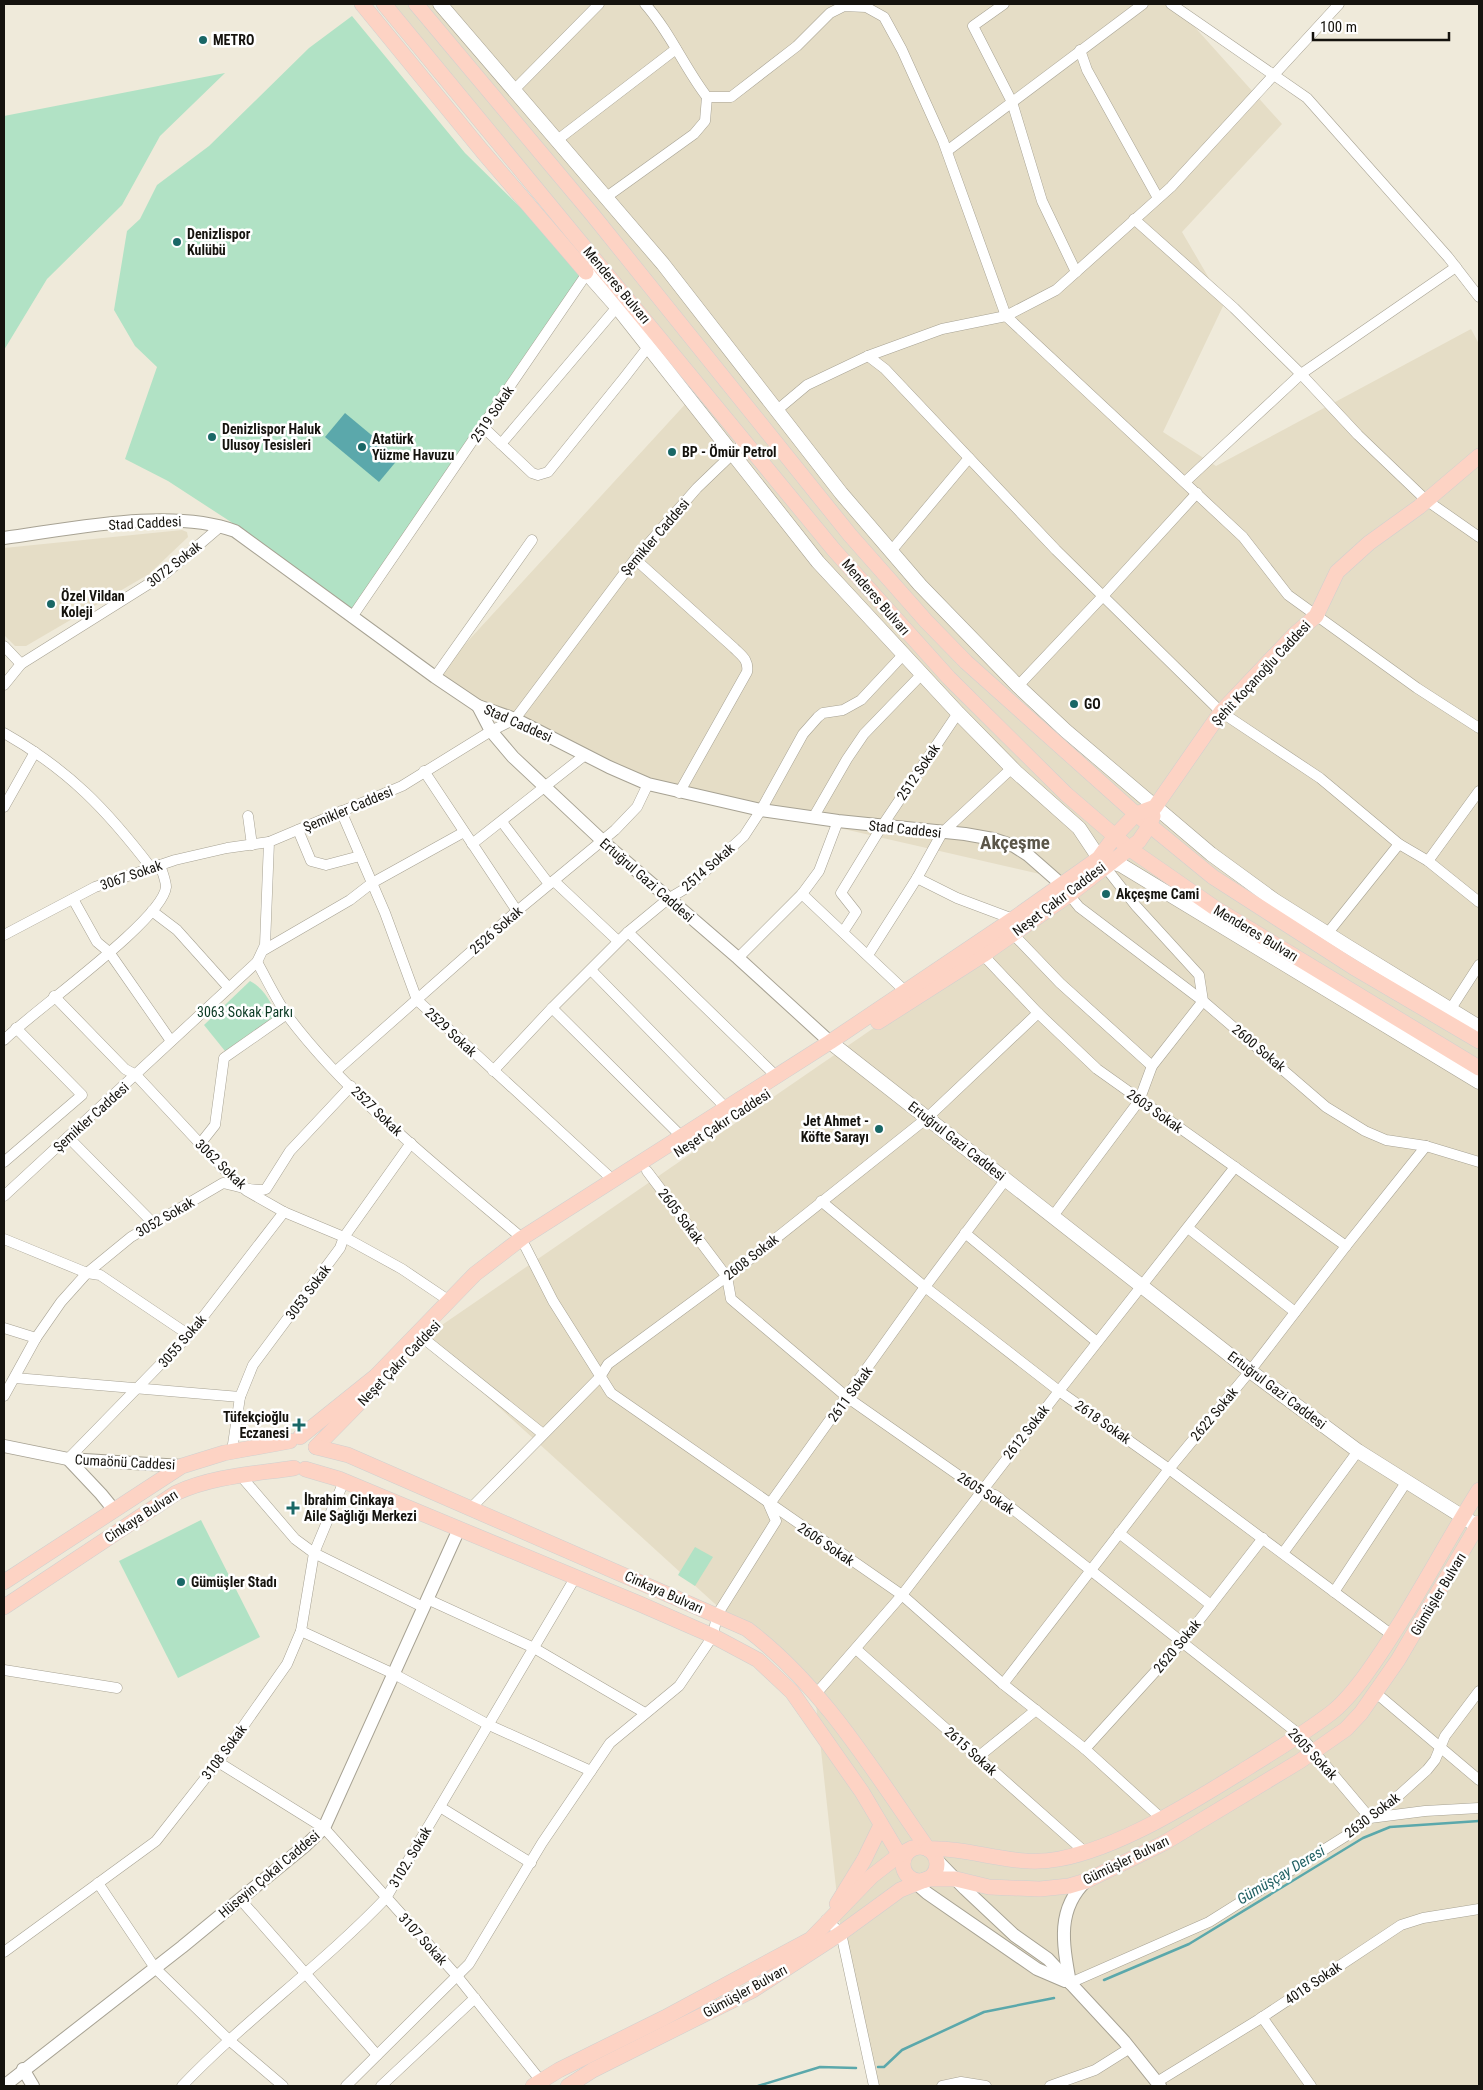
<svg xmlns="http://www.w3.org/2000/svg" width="1483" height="2090" viewBox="0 0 1483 2090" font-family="'Roboto Condensed',sans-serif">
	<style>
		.built { fill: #e5ddc6 }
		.green { fill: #b1e2c5 }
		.water { fill: #5ba8ab }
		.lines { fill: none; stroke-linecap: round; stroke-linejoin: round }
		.stream { stroke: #5ba8ab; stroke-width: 2.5 }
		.minor-casing { stroke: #a7a293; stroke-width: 11 }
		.tertiary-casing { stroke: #a7a293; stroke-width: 14 }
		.secondary-casing { stroke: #a7a293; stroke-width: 15 }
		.primary-casing { stroke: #d0d0cf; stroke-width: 16 }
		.minor { stroke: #fff; stroke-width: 10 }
		.tertiary { stroke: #fff; stroke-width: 12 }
		.secondary { stroke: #fff; stroke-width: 14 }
		.primary { stroke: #fdd3c4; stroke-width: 15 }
		.poi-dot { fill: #196766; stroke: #fff; stroke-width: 2 }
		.labels { text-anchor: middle; stroke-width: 5; stroke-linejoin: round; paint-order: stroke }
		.poi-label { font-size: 14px; font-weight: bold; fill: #15130e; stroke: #fff; text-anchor: start }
		.street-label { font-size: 14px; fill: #15130e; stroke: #fff }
		.park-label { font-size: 14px; fill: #0a3923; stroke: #fff }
		.water-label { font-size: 15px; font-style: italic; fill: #226164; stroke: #fff }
		.district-label { font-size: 19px; font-weight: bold; fill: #5b5649; stroke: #fff }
	</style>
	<rect width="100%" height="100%" fill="#efeada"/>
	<g class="built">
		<path d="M381 4H1174L1282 124 1182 232 1224 304 1163 432 1216 466 1471 329 1479 344V2086H870L841 1933 815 1695 423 1338 1083 884 648 784 435 677 701 387Z"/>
		<path d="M182 530 187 532 188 537 149 574 26 646H15L4 635V548Z"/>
	</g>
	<g class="green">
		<path d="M352 16 465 153 586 272 352 617 231 522 168 481 125 459 157 367 135 346 114 310 127 231 140 219 157 185 209 146 309 48Z"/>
		<path d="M225 73 160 136 122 205 47 279 4 350V116Z"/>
		<path d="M250 981C261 986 274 1004 275 1016L225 1051 204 1025Z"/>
		<path d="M201 1520 260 1637 178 1678 119 1561Z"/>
		<path d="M695 1547 713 1557 695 1586 678 1575Z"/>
	</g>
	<path class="water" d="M345 413 399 458 379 482 325 437Z"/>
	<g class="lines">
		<g class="stream">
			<path d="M1104 1980 1189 1944 1363 1838 1390 1827 1479 1821"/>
			<path d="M878 2067H884L902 2050 984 2012 1054 1998"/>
			<path d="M758 2086 820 2067 856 2068"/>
		</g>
		<g class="minor-casing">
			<g id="minor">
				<path d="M645 4C670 32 684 67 707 97H731L797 46 830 13 844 6 866 7 884 17 902 50 943 141 1006 316 1243 537 1288 595 1417 688 1479 728"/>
				<path d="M1004 4 973 26 1012 102 1042 201 1076 272"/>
				<path d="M1171 4 1307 98 1448 257 1479 297"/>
				<path d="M1080 50 1087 70 1158 198"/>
				<path d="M514 90 599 4"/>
				<path d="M556 141 676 49"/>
				<path d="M947 151 1143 4"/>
				<path d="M605 198 694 134 705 121 707 97"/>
				<path d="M1134 219 1234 308 1301 374 1358 435 1426 500 1479 537"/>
				<path d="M868 356 885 369 1056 550 1221 712 1320 778 1399 844 1327 934"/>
				<path d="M776 411 807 385 868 356 942 329 1006 316 1056 290 1171 187 1339 4"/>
				<path d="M483 427 532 473 538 475 548 472 624 378 648 347"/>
				<path d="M501 444 617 307"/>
				<path d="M1185 482 1301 374 1456 267"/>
				<path d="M892 550 969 458"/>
				<path d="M635 559 734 648C742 656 749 660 747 672L679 793"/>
				<path d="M352 617 590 269"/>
				<path d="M4 646 21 664"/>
				<path d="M435 677 532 540"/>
				<path d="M4 685 21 664 166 573 221 526"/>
				<path d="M1018 686 1103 596 1197 493"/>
				<path d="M4 733C69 770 107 810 152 869"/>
				<path d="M424 771 517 911"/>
				<path d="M4 807 35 752"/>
				<path d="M341 811 385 913 417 1000 613 1180"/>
				<path d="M248 816 252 845"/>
				<path d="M813 818 847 759 864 734 921 675"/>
				<path d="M502 822 549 884"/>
				<path d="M298 830 311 861 326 865 360 856"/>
				<path d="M472 844 585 755"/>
				<path d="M1399 844 1428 861 1479 902"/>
				<path d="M1428 861 1479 791"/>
				<path d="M1102 863 1136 906 1199 975 1203 1001 1326 1107 1365 1131 1386 1140 1426 1146 1479 1162"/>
				<path d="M917 878 957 898 1013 919"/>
				<path d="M554 881 618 941"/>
				<path d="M802 894 905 991"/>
				<path d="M73 899 97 942 109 952 171 1041"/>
				<path d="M152 911 177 930 229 988"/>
				<path d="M628 932 775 1075"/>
				<path d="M843 932 856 912 841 893 882 826 958 713"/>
				<path d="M1013 934 1060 983 1152 1066"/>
				<path d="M4 935 95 887 175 860 227 848 269 842"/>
				<path d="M264 950 350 900 372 883 464 832"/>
				<path d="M868 955 917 878 942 833 1012 768"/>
				<path d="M983 955 1038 1013 1097 1069 1346 1246"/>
				<path d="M738 958 802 894 819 871 838 821"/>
				<path d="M257 962C267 980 276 999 287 1015 349 1098 443 1171 522 1238"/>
				<path d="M591 970 726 1108"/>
				<path d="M54 996 125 1069 136 1075 233 1179 247 1191 284 1212 344 1237 402 1269 448 1300"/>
				<path d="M552 1008 682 1137"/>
				<path d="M1450 1010 1479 965"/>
				<path d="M4 1040C33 1011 163 920 166 887 166 881 162 871 160 865"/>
				<path d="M336 1071 517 911 615 830 637 807 648 784"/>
				<path d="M493 1071 552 1008 628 932 668 899 688 887 744 836 761 810 803 734 818 717 823 713 843 710 861 700 903 655"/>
				<path d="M68 1137 153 1223"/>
				<path d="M200 1144 215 1125 224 1058 287 1014"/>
				<path d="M4 1162 82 1095 16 1028"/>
				<path d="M647 1171 727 1277 731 1299 848 1398 981 1491 995 1495 1300 1735 1370 1818 1425 1811 1479 1808"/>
				<path d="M4 1196 257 962 265 945 269 842 402 786 491 731 515 719 635 559 697 488 746 441"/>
				<path d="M821 1201 925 1287 1059 1391 1169 1469 1392 1635"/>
				<path d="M1053 1216 1139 1101 1152 1066 1203 1001 1079 907 1067 892"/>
				<path d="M1188 1228 1295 1312"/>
				<path d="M965 1233 1097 1342"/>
				<path d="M4 1239 87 1273 100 1275 189 1335"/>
				<path d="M525 1246 553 1301 611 1393 902 1595 1003 1684 1085 1749 1161 1818"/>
				<path d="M4 1328 36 1338"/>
				<path d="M423 1338 543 1434"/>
				<path d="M15 1378 240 1397"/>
				<path d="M4 1396 36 1338 61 1302 87 1273 131 1237 223 1183C234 1185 257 1193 266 1189L290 1151 351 1086"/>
				<path d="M232 1451 240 1397 253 1365 340 1248 344 1237 411 1143"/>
				<path d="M68 1459 189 1335 284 1212"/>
				<path d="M240 1475 295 1539 314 1553 423 1607"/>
				<path d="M471 1508 600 1377 608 1364 745 1263 927 1118 1038 1013"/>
				<path d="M1119 1533 1211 1605"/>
				<path d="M1283 1553 1358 1451"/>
				<path d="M1334 1592 1407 1481"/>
				<path d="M427 1599 534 1648 645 1713"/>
				<path d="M301 1631 394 1674 489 1725 591 1771"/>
				<path d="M856 1649 1085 1852"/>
				<path d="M4 1670 117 1688"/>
				<path d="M1003 1684 1169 1469 1250 1371 1346 1246 1426 1146"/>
				<path d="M1376 1693 1479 1780"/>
				<path d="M815 1695 902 1595 1059 1391 1235 1167"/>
				<path d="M1085 1749 1183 1641 1263 1538"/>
				<path d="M978 1757 1036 1710"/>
				<path d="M218 1762 324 1828 457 1976 541 2081"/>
				<path d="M440 1807 531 1863"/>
				<path d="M98 1883 155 1968 229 2040 283 2086"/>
				<path d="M240 1899 377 2055"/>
				<path d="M826 1920 841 1933 874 2086"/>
				<path d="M4 1952 156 1841 218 1762 287 1664 301 1631 314 1553 344 1481"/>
				<path d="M1070 1983 1209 1922 1349 1834 1396 1798 1427 1770 1435 1760 1445 1736 1479 1691"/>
				<path d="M1262 2017 1311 2086"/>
				<path d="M1157 2082 1258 2020 1401 1925 1423 1918 1479 1909"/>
				<path d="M182 2086C246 2019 322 1965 386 1898L575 1578"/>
				<path d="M346 2086 469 1964 542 1843 610 1743 679 1686 713 1636 717 1615 776 1521 769 1505 925 1287 1006 1179"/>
				<path d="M381 2086 475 1998"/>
				<path d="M942 2086 961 2082 986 2086"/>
				<path d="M1050 2086 1095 2070 1130 2048"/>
			</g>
		</g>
		<g class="tertiary-casing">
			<g id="tertiary">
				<path d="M4 538C71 529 171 507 235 531L435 677 478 706 515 719 609 767 648 784 761 810 838 821 965 834 993 839 1014 846 1028 855 1061 884"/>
				<path d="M478 706 491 731 513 757 608 846 738 958 830 1042"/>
				<path d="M4 1446 68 1459 182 1466"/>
				<path d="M68 1459 101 1494 114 1510"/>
				<path d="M936 1859 965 1889 1014 1935 1048 1959 1124 2041 1160 2086"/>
				<path d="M911 1879 927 1893 1037 1969 1065 1981"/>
				<path d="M1070 1983C1063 1944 1056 1910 1086 1881"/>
				<path d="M23 2069 33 2086"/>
				<path d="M4 2086 182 1947 306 1845 324 1828 459 1529"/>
			</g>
		</g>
		<g class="secondary-casing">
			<g id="secondary">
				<path d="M440 4 663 264 841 493 920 585 1018 686 1066 731 1211 854 1274 900 1347 946 1479 1027"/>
				<path d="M586 272 617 307 818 562 958 713 1016 772 1079 828 1099 858"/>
				<path d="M1104 867 1114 863 1121 865 1479 1082"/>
				<path d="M830 1042 1250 1371 1358 1451 1479 1527"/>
			</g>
		</g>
		<g class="primary-casing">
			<g id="primary">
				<path d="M362 4 483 152 586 272"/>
				<path d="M384 4 834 550 949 678 1066 794 1130 849 1215 908 1479 1068"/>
				<path d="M416 4 592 214 850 535 926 621 966 662 1136 814 1213 877 1353 967 1479 1041"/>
				<path d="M878 1022 983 955 1069 895 1139 841 1150 825 1153 816"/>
				<path d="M300 1437 376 1376 475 1274 522 1238 830 1042 1013 919 1099 858 1115 836 1136 814 1155 807 1221 712 1295 634 1316 616 1337 572 1369 543 1419 507 1479 456"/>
				<path d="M316 1447 376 1386"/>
				<path d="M316 1447 348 1455 747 1629C823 1686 874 1772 928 1849"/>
				<path d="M305 1469 339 1479 640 1604 713 1636 758 1660 792 1692 862 1792 903 1861"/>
				<path d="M4 1582 182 1466 224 1453 290 1441"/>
				<path d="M4 1607 176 1493C213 1476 254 1474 294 1468"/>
				<circle cx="920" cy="1864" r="17"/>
				<path d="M928 1849C973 1847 1014 1868 1059 1859 1122 1847 1194 1801 1249 1767 1276 1750 1305 1733 1331 1713 1343 1704 1355 1689 1364 1677 1407 1618 1440 1552 1479 1490"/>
				<path d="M837 1904 864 1860 881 1825"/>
				<path d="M533 2086 559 2070 664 2018 811 1939 872 1876 899 1855 912 1848"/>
				<path d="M568 2086 593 2070 753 1990 841 1933 900 1890 927 1879H956L989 1887 1040 1889 1069 1886 1086 1881 1164 1843 1300 1761 1346 1729 1361 1713 1398 1660 1479 1523"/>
			</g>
		</g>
		<use href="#minor" class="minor"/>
		<use href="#tertiary" class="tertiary"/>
		<use href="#secondary" class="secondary"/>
		<use href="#primary" class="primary"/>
	</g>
	<g class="poi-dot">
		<circle cx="203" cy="40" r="5"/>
		<circle cx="177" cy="242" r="5"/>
		<circle cx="212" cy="437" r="5"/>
		<circle cx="362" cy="447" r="5"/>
		<circle cx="672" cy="452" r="5"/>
		<circle cx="51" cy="604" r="5"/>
		<circle cx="1074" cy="704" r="5"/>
		<circle cx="1106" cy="894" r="5"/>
		<circle cx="879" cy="1129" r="5"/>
		<path d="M296.5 1417.5h5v5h5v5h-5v5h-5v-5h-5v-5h5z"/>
		<path d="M290.5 1500.5h5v5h5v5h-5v5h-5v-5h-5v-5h5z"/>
		<circle cx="181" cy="1582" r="5"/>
	</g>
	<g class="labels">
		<g class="poi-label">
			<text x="213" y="45">METRO</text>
			<text x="187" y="239">Denizlispor<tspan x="187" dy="16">Kulübü</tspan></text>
			<text x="222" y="434">Denizlispor Haluk<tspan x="222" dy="16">Ulusoy Tesisleri</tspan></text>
			<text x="372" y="444">Atatürk<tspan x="372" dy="16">Yüzme Havuzu</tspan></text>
			<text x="682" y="457">BP - Ömür Petrol</text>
			<text x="61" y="601">Özel Vildan<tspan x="61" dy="16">Koleji</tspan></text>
			<text x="1084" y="709">GO</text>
			<text x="1116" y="899">Akçeşme Cami</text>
			<text x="869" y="1126" text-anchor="end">Jet Ahmet -<tspan x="869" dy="16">Köfte Sarayı</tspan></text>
			<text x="289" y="1422" text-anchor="end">Tüfekçioğlu<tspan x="289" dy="16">Eczanesi</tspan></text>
			<text x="304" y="1505">İbrahim Cinkaya<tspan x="304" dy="16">Aile Sağlığı Merkezi</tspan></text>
			<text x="191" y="1587">Gümüşler Stadı</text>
		</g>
		<g class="street-label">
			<text transform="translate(617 285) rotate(50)" y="5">Menderes Bulvarı</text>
			<text transform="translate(492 414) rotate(-56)" y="5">2519 Sokak</text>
			<text transform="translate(145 523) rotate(-3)" y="5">Stad Caddesi</text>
			<text transform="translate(655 537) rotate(-49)" y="5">Şemikler Caddesi</text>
			<text transform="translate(174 564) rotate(-38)" y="5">3072 Sokak</text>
			<text transform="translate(876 597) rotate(49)" y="5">Menderes Bulvarı</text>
			<text transform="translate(1261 673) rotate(-47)" y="5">Şehit Koçanoğlu Caddesi</text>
			<text transform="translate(518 723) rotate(24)" y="5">Stad Caddesi</text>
			<text transform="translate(918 772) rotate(-56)" y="5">2512 Sokak</text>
			<text transform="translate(348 809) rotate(-23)" y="5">Şemikler Caddesi</text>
			<text transform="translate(905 829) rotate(6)" y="5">Stad Caddesi</text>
			<text transform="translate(708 867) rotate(-41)" y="5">2514 Sokak</text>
			<text transform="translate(131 875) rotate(-19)" y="5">3067 Sokak</text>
			<text transform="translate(647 880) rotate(41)" y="5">Ertuğrul Gazi Caddesi</text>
			<text transform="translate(1059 899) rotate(-37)" y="5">Neşet Çakır Caddesi</text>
			<text transform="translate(496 930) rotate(-41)" y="5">2526 Sokak</text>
			<text transform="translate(1256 933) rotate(31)" y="5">Menderes Bulvarı</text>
			<text transform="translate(451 1032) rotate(43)" y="5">2529 Sokak</text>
			<text transform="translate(1259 1048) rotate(40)" y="5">2600 Sokak</text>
			<text transform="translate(377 1111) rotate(44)" y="5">2527 Sokak</text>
			<text transform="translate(1155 1111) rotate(35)" y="5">2603 Sokak</text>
			<text transform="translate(91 1117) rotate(-42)" y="5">Şemikler Caddesi</text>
			<text transform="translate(722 1123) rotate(-33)" y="5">Neşet Çakır Caddesi</text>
			<text transform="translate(957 1141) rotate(38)" y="5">Ertuğrul Gazi Caddesi</text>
			<text transform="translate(221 1164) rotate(44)" y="5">3062 Sokak</text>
			<text transform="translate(681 1216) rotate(53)" y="5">2605 Sokak</text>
			<text transform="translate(165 1217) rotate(-30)" y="5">3052 Sokak</text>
			<text transform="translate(751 1257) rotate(-38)" y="5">2608 Sokak</text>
			<text transform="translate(308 1292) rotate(-53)" y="5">3053 Sokak</text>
			<text transform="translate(182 1341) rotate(-49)" y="5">3055 Sokak</text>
			<text transform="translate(399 1363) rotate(-46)" y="5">Neşet Çakır Caddesi</text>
			<text transform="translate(1277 1390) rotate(37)" y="5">Ertuğrul Gazi Caddesi</text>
			<text transform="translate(850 1394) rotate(-54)" y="5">2611 Sokak</text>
			<text transform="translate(1214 1414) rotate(-50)" y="5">2622 Sokak</text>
			<text transform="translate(1103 1422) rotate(35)" y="5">2618 Sokak</text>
			<text transform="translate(1026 1432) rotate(-52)" y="5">2612 Sokak</text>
			<text transform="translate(125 1462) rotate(3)" y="5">Cumaönü Caddesi</text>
			<text transform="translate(986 1493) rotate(33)" y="5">2605 Sokak</text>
			<text transform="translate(141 1516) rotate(-33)" y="5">Cinkaya Bulvarı</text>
			<text transform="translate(826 1544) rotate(34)" y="5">2606 Sokak</text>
			<text transform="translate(664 1592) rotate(24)" y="5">Cinkaya Bulvarı</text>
			<text transform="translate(1438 1594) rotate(-59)" y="5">Gümüşler Bulvarı</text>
			<text transform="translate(1177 1646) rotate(-50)" y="5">2620 Sokak</text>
			<text transform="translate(971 1751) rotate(42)" y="5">2615 Sokak</text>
			<text transform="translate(224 1752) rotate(-53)" y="5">3108 Sokak</text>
			<text transform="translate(1313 1754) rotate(47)" y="5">2605 Sokak</text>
			<text transform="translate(1372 1815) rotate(-37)" y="5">2630 Sokak</text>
			<text transform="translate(410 1857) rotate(-59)" y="5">3102. Sokak</text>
			<text transform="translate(1126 1860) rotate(-26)" y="5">Gümüşler Bulvarı</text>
			<text transform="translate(269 1874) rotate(-40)" y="5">Hüseyin Çokal Caddesi</text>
			<text transform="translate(423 1939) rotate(48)" y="5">3107 Sokak</text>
			<text transform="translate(1313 1983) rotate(-34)" y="5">4018 Sokak</text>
			<text transform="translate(745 1991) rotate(-29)" y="5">Gümüşler Bulvarı</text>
		</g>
		<g class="park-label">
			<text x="245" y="1017">3063 Sokak Parkı</text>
		</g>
		<g class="water-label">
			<text transform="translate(1281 1875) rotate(-31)" y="5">Gümüşçay Deresi</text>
		</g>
		<g class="district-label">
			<text x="1015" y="849">Akçeşme</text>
		</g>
	</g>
	<rect width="1483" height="2090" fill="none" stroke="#15130e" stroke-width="10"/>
	<path d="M1313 32v8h136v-8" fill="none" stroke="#15130e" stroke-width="2.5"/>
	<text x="1320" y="32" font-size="15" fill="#15130e" stroke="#ffffff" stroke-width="4" paint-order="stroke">100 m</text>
</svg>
